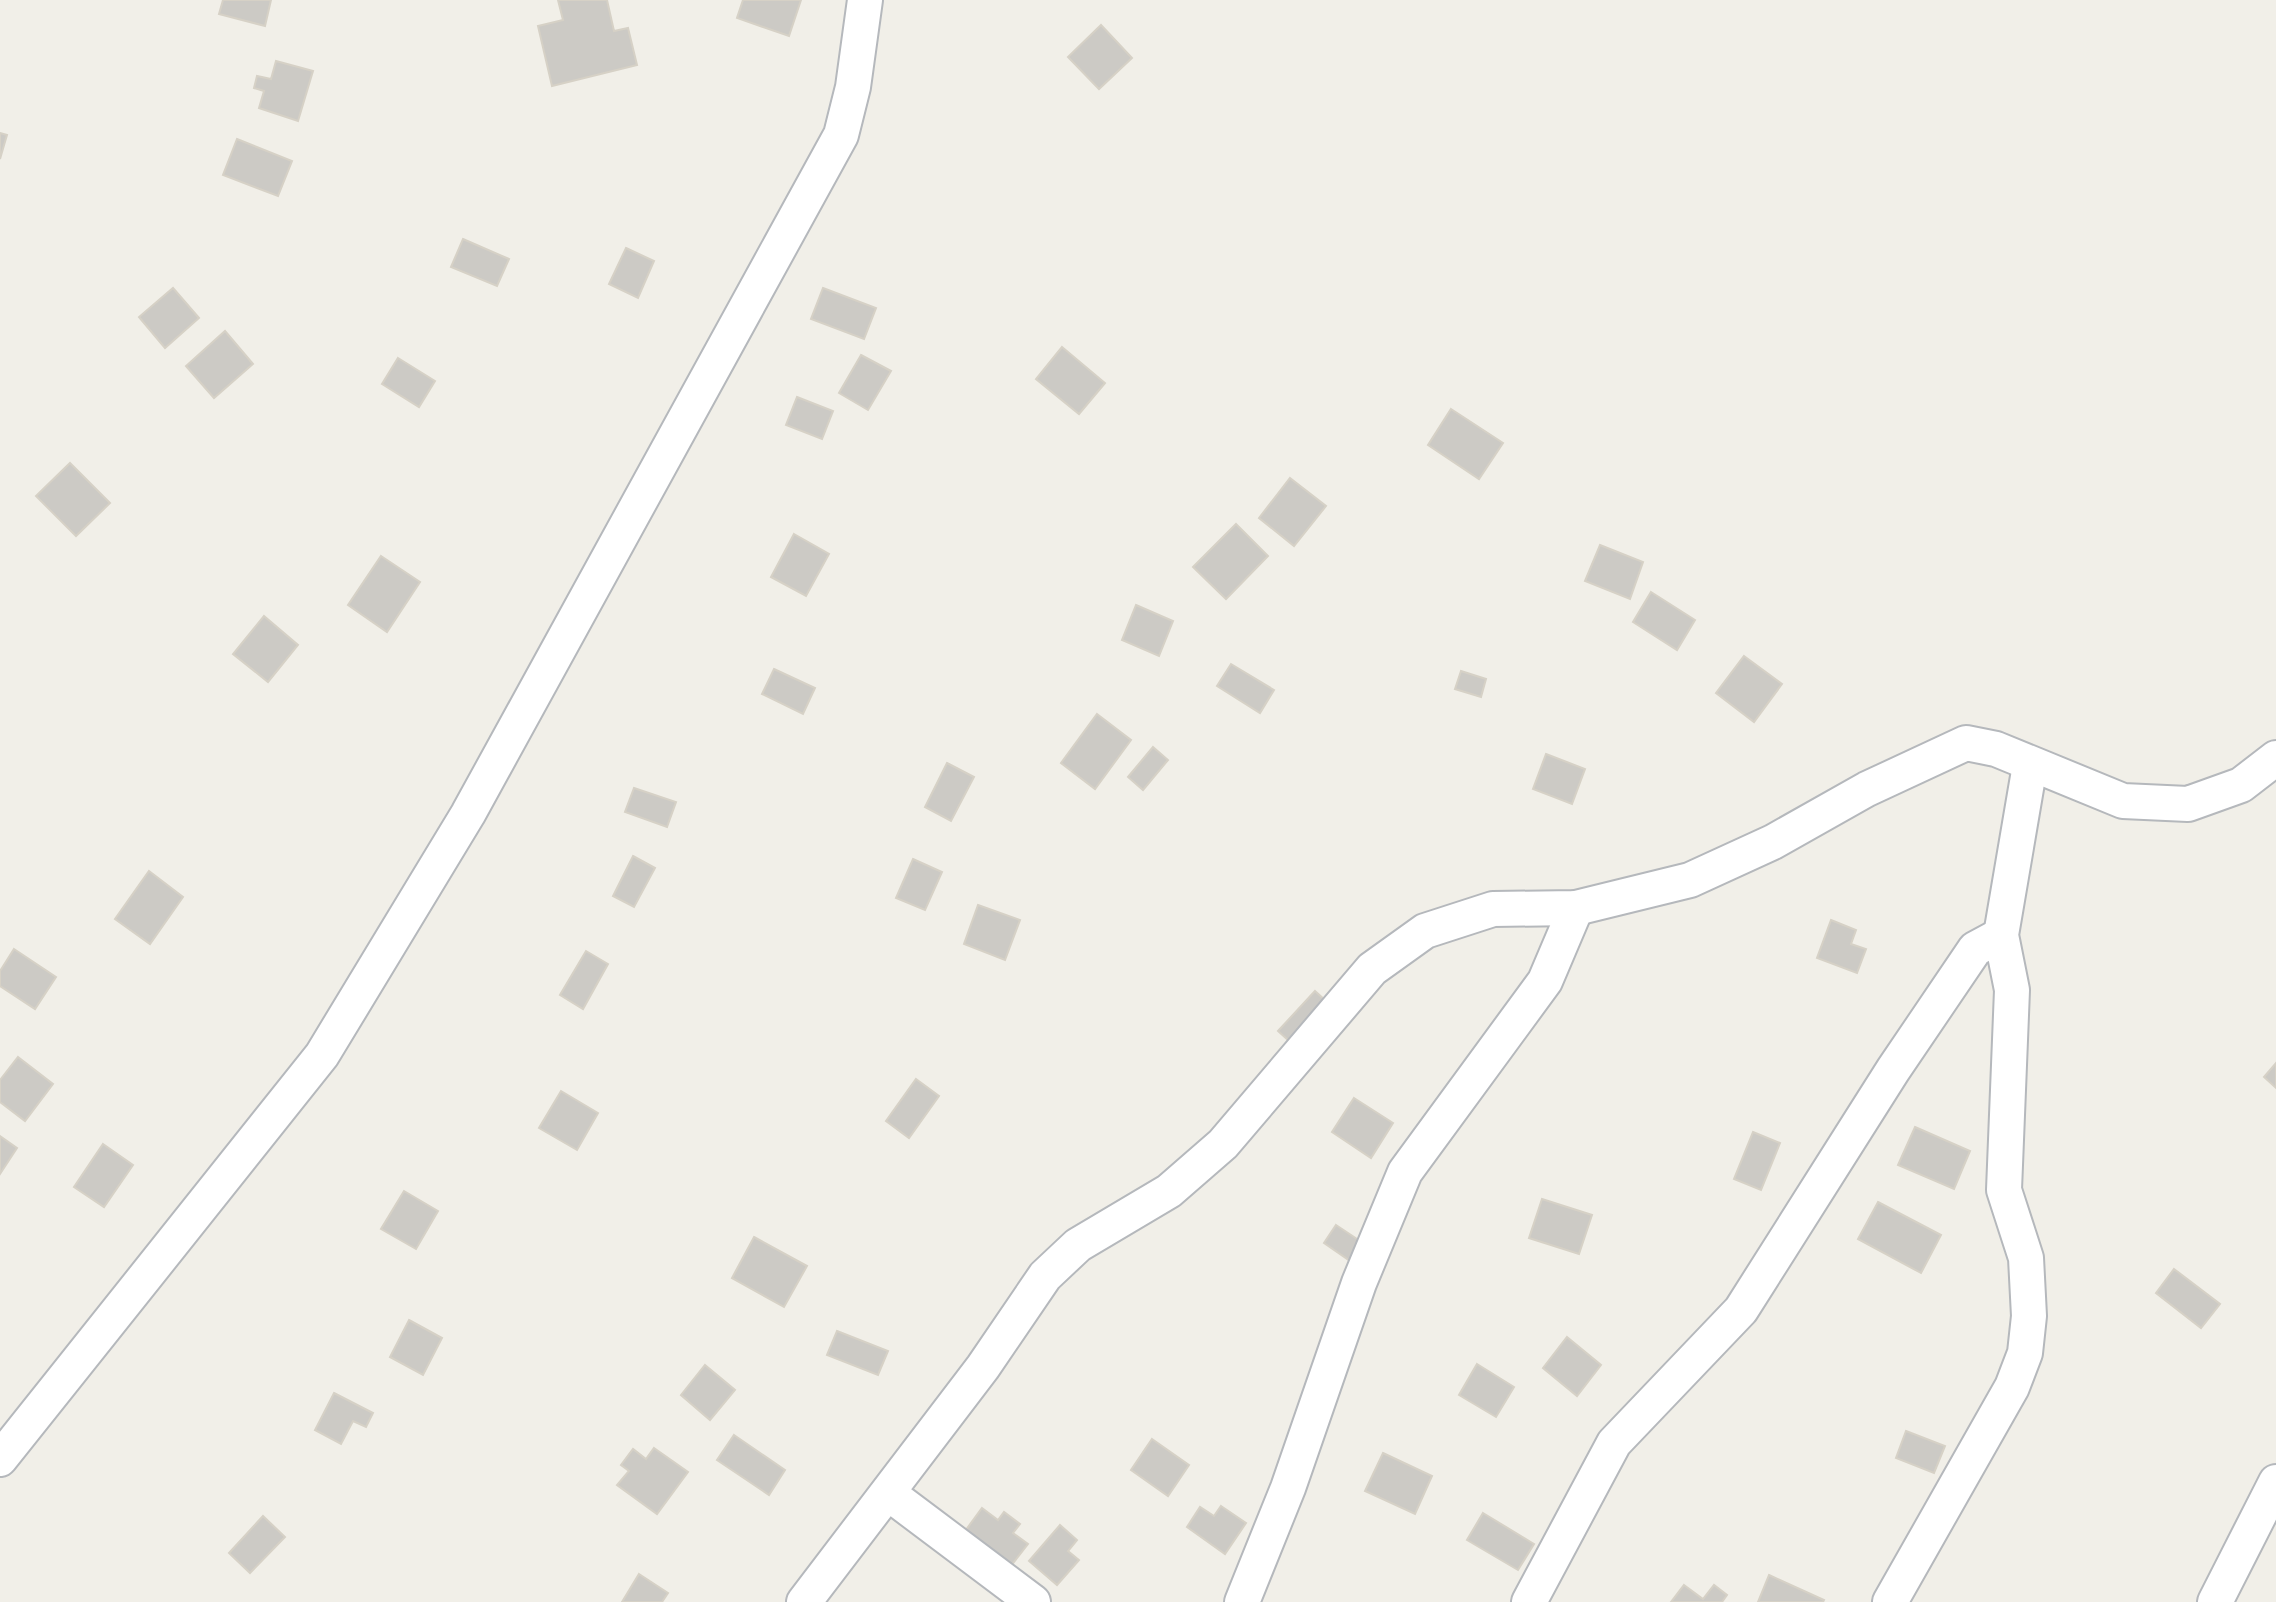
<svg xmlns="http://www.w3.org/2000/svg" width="2276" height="1602" viewBox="0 0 2276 1602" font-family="Poppins,sans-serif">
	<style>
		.building { fill: #cccac5; stroke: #d6d1c6; stroke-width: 2 }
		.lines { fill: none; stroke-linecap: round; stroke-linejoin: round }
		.minor-casing { stroke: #b5b8bc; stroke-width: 38 }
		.minor { stroke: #fff; stroke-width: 34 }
	</style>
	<rect width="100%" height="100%" fill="#f1efe8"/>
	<g class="building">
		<path d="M223 0H271L265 26 219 14Z"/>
		<path d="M558 0H607L614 31 628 28 637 65 552 86 538 26 563 20Z"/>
		<path d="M743 0H801L789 36 737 18Z"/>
		<path d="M1101 25 1132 58 1099 89 1068 57Z"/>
		<path d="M276 61 313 71 298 121 259 108 264 91 254 88 257 76 271 79Z"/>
		<path d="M0 133 7 135 0 159Z"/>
		<path d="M237 139 292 161 278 196 223 175Z"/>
		<path d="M463 239 509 259 497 286 451 267Z"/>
		<path d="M626 248 654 261 638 298 609 284Z"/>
		<path d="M173 288 199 318 165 348 139 317Z"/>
		<path d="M823 288 876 308 864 339 811 319Z"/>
		<path d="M225 331 253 364 214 398 186 366Z"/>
		<path d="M1062 347 1105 383 1079 414 1036 379Z"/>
		<path d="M861 355 891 371 868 410 839 393Z"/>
		<path d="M398 358 435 381 419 407 382 384Z"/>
		<path d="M797 397 833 411 822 439 786 425Z"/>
		<path d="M1451 409 1503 443 1479 479 1428 445Z"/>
		<path d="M70 463 110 503 76 536 36 496Z"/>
		<path d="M1290 478 1326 506 1294 546 1259 518Z"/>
		<path d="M1236 524 1268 556 1226 599 1193 567Z"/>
		<path d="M794 534 829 554 806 596 771 577Z"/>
		<path d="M1600 545 1643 562 1630 599 1585 581Z"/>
		<path d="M381 556 420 582 387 632 348 605Z"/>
		<path d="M1651 592 1695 620 1677 650 1633 622Z"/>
		<path d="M1136 605 1173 621 1159 656 1122 640Z"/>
		<path d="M264 616 298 645 268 682 233 654Z"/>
		<path d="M1744 656 1782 684 1754 722 1716 693Z"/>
		<path d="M1231 664 1274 690 1260 713 1217 686Z"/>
		<path d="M774 669 815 688 803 714 762 694Z"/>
		<path d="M1461 671 1486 679 1481 697 1455 689Z"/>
		<path d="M1097 714 1131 740 1095 789 1061 763Z"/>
		<path d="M1153 747 1168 760 1143 790 1128 777Z"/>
		<path d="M1546 754 1585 769 1572 804 1533 789Z"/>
		<path d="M947 763 974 777 951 821 925 807Z"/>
		<path d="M634 788 676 802 667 827 625 812Z"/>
		<path d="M633 856 655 868 634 907 613 896Z"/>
		<path d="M913 859 942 872 925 910 896 898Z"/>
		<path d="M149 871 183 897 150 944 115 919Z"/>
		<path d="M978 905 1020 920 1005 960 964 944Z"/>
		<path d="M1831 920 1856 930 1851 944 1866 949 1857 973 1817 958Z"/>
		<path d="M14 949 56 977 35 1009 0 986V971Z"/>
		<path d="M586 951 608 964 583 1009 560 995Z"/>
		<path d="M1315 991 1348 1021 1312 1062 1278 1031Z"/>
		<path d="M18 1057 53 1084 25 1121 0 1102V1080Z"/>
		<path d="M2276 1063V1088L2264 1077Z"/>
		<path d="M916 1079 939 1096 909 1138 886 1121Z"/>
		<path d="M561 1091 598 1113 577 1150 539 1128Z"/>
		<path d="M1354 1098 1393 1123 1371 1158 1332 1132Z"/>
		<path d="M1915 1127 1970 1151 1954 1189 1898 1165Z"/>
		<path d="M1753 1132 1780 1143 1761 1190 1734 1179Z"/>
		<path d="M0 1136 17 1148 0 1174Z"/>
		<path d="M103 1144 133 1165 104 1207 74 1187Z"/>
		<path d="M404 1191 438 1211 416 1249 381 1229Z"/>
		<path d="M1542 1199 1592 1215 1579 1254 1529 1238Z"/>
		<path d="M1878 1202 1941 1235 1921 1273 1858 1239Z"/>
		<path d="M1336 1225 1369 1247 1356 1265 1324 1243Z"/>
		<path d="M754 1237 807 1266 784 1307 732 1278Z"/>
		<path d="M2174 1269 2220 1304 2201 1328 2156 1293Z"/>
		<path d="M409 1320 442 1338 423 1375 390 1357Z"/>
		<path d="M837 1331 888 1351 878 1375 827 1355Z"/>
		<path d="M1567 1337 1601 1365 1577 1396 1543 1368Z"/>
		<path d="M1477 1364 1514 1387 1496 1417 1459 1395Z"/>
		<path d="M705 1365 735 1390 710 1420 681 1395Z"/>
		<path d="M334 1393 373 1413 366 1427 353 1421 341 1444 315 1430Z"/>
		<path d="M1906 1431 1945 1446 1934 1473 1896 1458Z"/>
		<path d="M734 1435 785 1470 769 1495 717 1460Z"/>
		<path d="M1152 1439 1189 1465 1168 1496 1131 1470Z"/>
		<path d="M654 1448 688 1472 657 1514 617 1485 629 1471 621 1465 633 1449 646 1459Z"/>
		<path d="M1383 1453 1432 1476 1415 1514 1365 1491Z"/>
		<path d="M1221 1506 1246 1523 1225 1554 1187 1527 1200 1507 1214 1516Z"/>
		<path d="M982 1508 998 1520 1004 1512 1020 1524 1013 1533 1028 1544 1003 1576 957 1542Z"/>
		<path d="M1483 1513 1534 1544 1518 1570 1467 1540Z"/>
		<path d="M263 1516 285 1537 250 1573 229 1553Z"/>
		<path d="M1060 1525 1077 1540 1068 1551 1079 1560 1057 1585 1029 1561Z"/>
		<path d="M639 1574 668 1593 662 1602H622Z"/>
		<path d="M1769 1575 1824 1600 1823 1602H1758Z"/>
		<path d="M1684 1585 1703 1599 1714 1585 1727 1595 1722 1602H1671Z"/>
	</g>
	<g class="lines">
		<g class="minor-casing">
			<g id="minor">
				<path d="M0 1459 322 1055 468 814 841 135 853 87 865 0"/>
				<path d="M888 1493 1033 1602"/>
				<path d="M804 1602 983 1367 1045 1276 1078 1245 1169 1191 1223 1144 1372 969 1425 931 1493 909 1576 908 1690 880 1773 842 1867 789 1966 743 1996 749 2123 801 2188 804 2241 785 2276 758"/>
				<path d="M1242 1602 1288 1488 1359 1283 1405 1172 1545 981 1576 908"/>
				<path d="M1529 1602 1614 1443 1741 1310 1893 1070 1975 949 2001 935"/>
				<path d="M1890 1602 2012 1387 2025 1353 2029 1316 2026 1258 2004 1190 2012 990 2001 935 2030 765"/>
				<path d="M2215 1602 2276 1482"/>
			</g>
		</g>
		<use href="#minor" class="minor"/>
	</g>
</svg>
